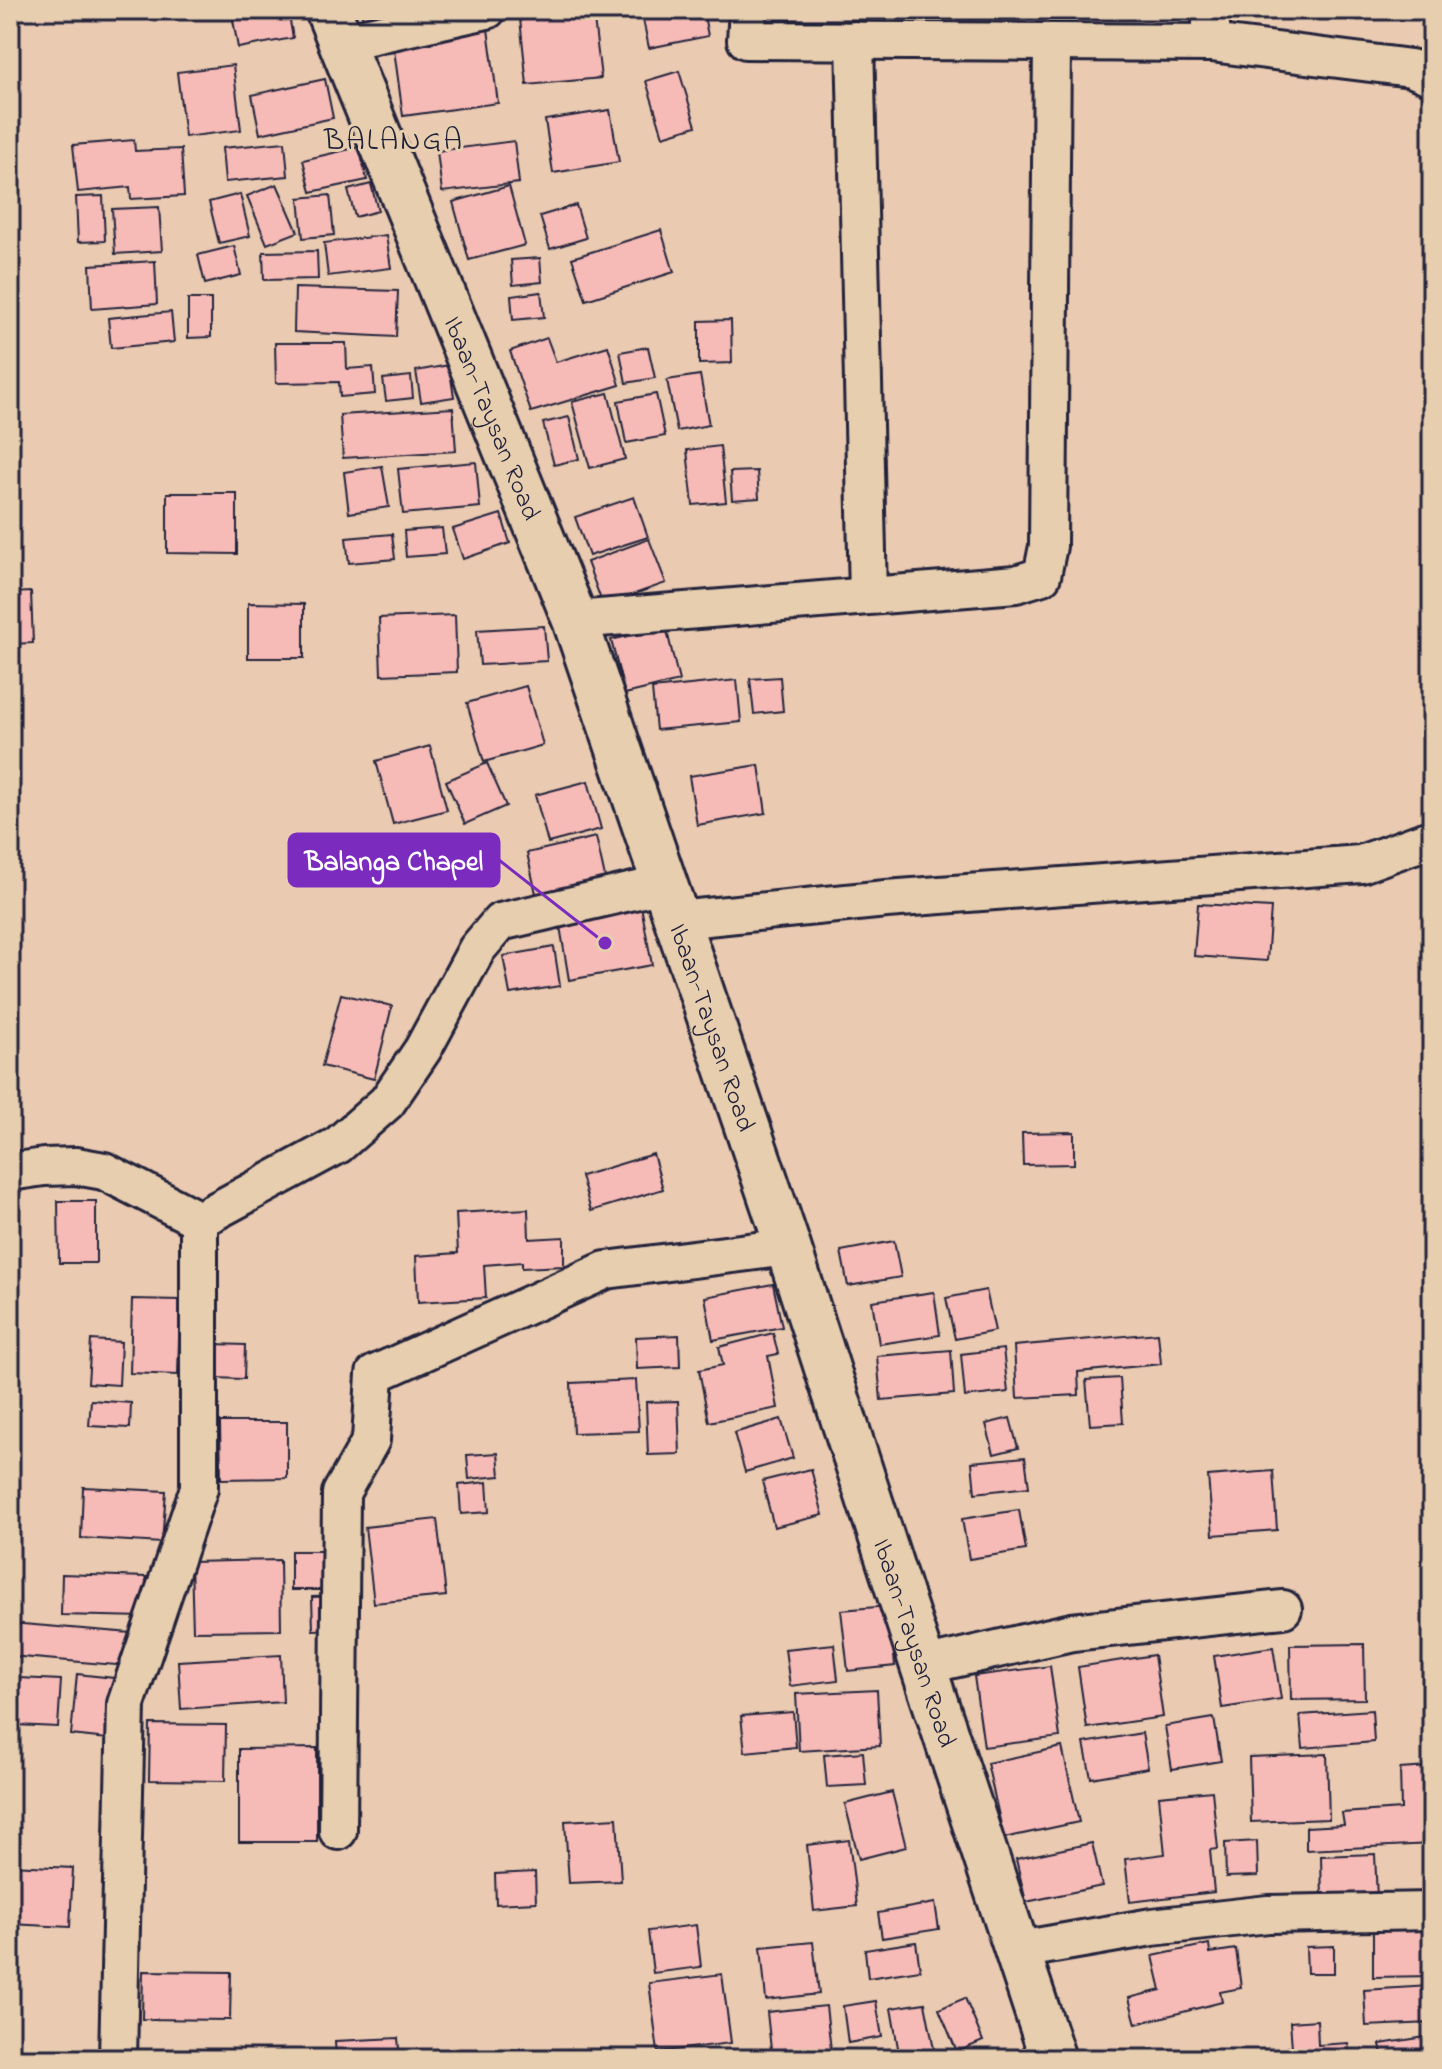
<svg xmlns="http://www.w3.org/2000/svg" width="1442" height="2069" viewBox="0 0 1442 2069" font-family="'Indie Flower',sans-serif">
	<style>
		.building { fill: #f7bbb7; stroke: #22223b; stroke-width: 2 }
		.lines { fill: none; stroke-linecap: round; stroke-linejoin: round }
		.street-casing { stroke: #22223b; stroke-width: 42 }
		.secondary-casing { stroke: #22223b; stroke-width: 50 }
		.street { stroke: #e7ceaf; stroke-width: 36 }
		.secondary { stroke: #e7ceaf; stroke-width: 44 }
		.labels { text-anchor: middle; stroke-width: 6; stroke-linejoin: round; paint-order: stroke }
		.street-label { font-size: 26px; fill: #22223b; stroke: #e7ceaf }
		.quarter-label { font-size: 30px; letter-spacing: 2px; fill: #22223b; stroke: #e7ceaf }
		.leader { fill: none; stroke: #7b2cbf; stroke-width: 3 }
		.callout-dot { fill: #7b2cbf; stroke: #e7ceaf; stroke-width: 3 }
		.callout { fill: #7b2cbf; stroke: #7b2cbf; stroke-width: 3 }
		.callout-label { font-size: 28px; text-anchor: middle; font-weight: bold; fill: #fff }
	</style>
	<rect width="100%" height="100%" fill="#eacab1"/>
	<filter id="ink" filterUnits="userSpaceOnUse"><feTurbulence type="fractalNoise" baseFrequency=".0125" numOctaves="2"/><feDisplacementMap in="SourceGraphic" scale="16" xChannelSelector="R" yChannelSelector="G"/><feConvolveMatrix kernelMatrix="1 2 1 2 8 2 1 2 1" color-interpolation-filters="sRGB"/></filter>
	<g filter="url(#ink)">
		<g class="building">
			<path d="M255 10H288L293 38 238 48 232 14Z"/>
			<path d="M361 10H459L366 32Z"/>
			<path d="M641 10H703L708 36 649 48Z"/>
			<path d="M593 11 601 78 527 85 520 19Z"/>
			<path d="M488 29 498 103 403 116 393 42Z"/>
			<path d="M233 65 241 130 185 137 177 72Z"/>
			<path d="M679 71 696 126 663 136 646 81Z"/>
			<path d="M325 79 333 118 260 134 252 95Z"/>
			<path d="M610 110 619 162 553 173 545 120Z"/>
			<path d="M134 140 135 151 181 149 184 196 131 199 130 187 78 192 73 145Z"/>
			<path d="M514 141 519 183 442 192 437 151Z"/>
			<path d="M285 142 288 176 225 182 222 148Z"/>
			<path d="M359 147 367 180 311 192 303 160Z"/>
			<path d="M277 184 298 232 267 244 247 196Z"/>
			<path d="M371 184 378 211 355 217 348 190Z"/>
			<path d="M509 186 525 245 469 260 453 202Z"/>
			<path d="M240 194 250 236 219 243 209 202Z"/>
			<path d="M330 195 334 235 303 238 299 198Z"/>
			<path d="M103 196 105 241 78 242 76 197Z"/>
			<path d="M576 205 586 238 550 249 540 216Z"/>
			<path d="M159 207 162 251 115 254 112 209Z"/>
			<path d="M661 230 674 272 586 300 572 258Z"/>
			<path d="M386 235 391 268 328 276 324 243Z"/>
			<path d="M234 246 241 275 205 284 198 255Z"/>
			<path d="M317 251 318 279 264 280 263 252Z"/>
			<path d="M540 258 542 282 513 285 511 260Z"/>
			<path d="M155 261 157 304 92 309 90 265Z"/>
			<path d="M295 288 398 291 396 337 294 332Z"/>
			<path d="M541 292 544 317 513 320 511 296Z"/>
			<path d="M188 299H211V337L188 338Z"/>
			<path d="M171 312 174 342 111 348 108 318Z"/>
			<path d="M731 320 732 363 699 364V321Z"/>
			<path d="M547 338 556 362 608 346 620 385 531 412 510 351Z"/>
			<path d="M275 343H346L347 369 373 367 375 394 340 397 339 382 276 383Z"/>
			<path d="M648 347 655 378 626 383 620 352Z"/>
			<path d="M449 365 454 397 421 402 416 371Z"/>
			<path d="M700 375 709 425 677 431 667 380Z"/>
			<path d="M411 376 413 398 386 401 383 379Z"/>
			<path d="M608 393 625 459 590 468 572 402Z"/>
			<path d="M656 394 665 436 626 443 618 401Z"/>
			<path d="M453 408 456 451 343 458 340 415Z"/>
			<path d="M569 417 579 459 554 465 543 423Z"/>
			<path d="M720 446 726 502 693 505 687 450Z"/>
			<path d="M476 462 480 507 403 514 398 469Z"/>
			<path d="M382 466 389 507 349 513 344 472Z"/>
			<path d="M757 471 759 498 732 500 730 472Z"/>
			<path d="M167 493H237V554L167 553Z"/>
			<path d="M634 497 648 537 589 556 575 517Z"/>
			<path d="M501 514 510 543 463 559 453 529Z"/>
			<path d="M442 528 445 554 406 557 404 531Z"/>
			<path d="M392 534 395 559 349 563 346 538Z"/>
			<path d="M649 539 666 583 603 605 587 562Z"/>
			<path d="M31 592 33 643 10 644V593Z"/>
			<path d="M248 603 304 604V658H248Z"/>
			<path d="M455 615 457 672 381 675 379 618Z"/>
			<path d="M544 626 547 661 480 665 477 630Z"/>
			<path d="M666 627 679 681 625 694 611 640Z"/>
			<path d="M780 677 783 711 754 714 750 679Z"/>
			<path d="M737 680 741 722 656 730 652 689Z"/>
			<path d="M526 686 543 745 484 762 467 703Z"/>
			<path d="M430 746 447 810 393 824 376 761Z"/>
			<path d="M487 763 506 806 465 824 446 781Z"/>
			<path d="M759 765 766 813 697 825 689 776Z"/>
			<path d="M588 781 601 829 548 843 535 795Z"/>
			<path d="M596 837 606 882 537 898 527 853Z"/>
			<path d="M1198 904 1271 908 1267 961 1194 956Z"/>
			<path d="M641 906 652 965 569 980 559 920Z"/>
			<path d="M554 947 560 986 510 994 503 956Z"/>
			<path d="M341 994 392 1006 374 1079 322 1066Z"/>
			<path d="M1074 1132V1164L1023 1165 1022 1133Z"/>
			<path d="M653 1154 663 1189 591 1211 581 1176Z"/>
			<path d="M58 1201H96V1263H59Z"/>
			<path d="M528 1209 529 1239 564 1237V1266L522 1268V1262L484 1265 486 1298 418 1302 416 1256 458 1253 456 1213Z"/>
			<path d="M894 1241 901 1277 848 1286 841 1251Z"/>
			<path d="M773 1284 782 1327 713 1340 705 1297Z"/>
			<path d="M986 1290 995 1331 955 1339 946 1298Z"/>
			<path d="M934 1292 940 1335 879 1344 872 1301Z"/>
			<path d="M132 1299 180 1300 178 1375 130 1373Z"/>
			<path d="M773 1333 778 1354 768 1356 778 1408 709 1422 699 1370 723 1365 719 1347Z"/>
			<path d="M1158 1333 1161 1364 1078 1372 1079 1395 1017 1398 1014 1346Z"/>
			<path d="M679 1335 680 1367 637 1369 636 1337Z"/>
			<path d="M91 1340 121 1342 119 1385 88 1383Z"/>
			<path d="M214 1344 245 1345 244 1379 213 1378Z"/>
			<path d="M1003 1349 1008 1392 965 1397 961 1354Z"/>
			<path d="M951 1350 954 1394 881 1400 877 1356Z"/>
			<path d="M1120 1378 1123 1423 1090 1425 1086 1380Z"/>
			<path d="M636 1380 639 1431 573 1433 571 1383Z"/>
			<path d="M91 1400 131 1403 130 1428 89 1426Z"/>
			<path d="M678 1401 680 1454 648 1455 646 1402Z"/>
			<path d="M1010 1418 1018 1448 994 1454 986 1424Z"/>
			<path d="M781 1419 793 1458 745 1472 734 1433Z"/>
			<path d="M220 1422H287V1478L221 1479Z"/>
			<path d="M498 1453 500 1476 469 1479 467 1455Z"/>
			<path d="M1025 1457 1029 1487 975 1493 972 1462Z"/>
			<path d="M811 1469 823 1515 774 1527 762 1481Z"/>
			<path d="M1273 1471 1277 1530 1213 1535 1208 1476Z"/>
			<path d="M487 1482 489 1512 461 1514 459 1485Z"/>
			<path d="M83 1487 166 1491 162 1543 81 1538Z"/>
			<path d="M1019 1510 1026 1550 969 1559 962 1519Z"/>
			<path d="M437 1519 446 1596 374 1603 365 1527Z"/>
			<rect x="291" y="1551" width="46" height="39"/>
			<path d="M280 1560 281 1630 193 1631 191 1562Z"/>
			<path d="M62 1574 146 1577 145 1617 61 1615Z"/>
			<path d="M338 1596 339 1629 313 1630 312 1597Z"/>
			<path d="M889 1606 895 1666 848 1671 841 1610Z"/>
			<path d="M10 1623 131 1633 128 1666 10 1656Z"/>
			<path d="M834 1644 838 1680 790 1686 785 1649Z"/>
			<path d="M1364 1644 1365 1699 1291 1700 1290 1645Z"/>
			<path d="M1273 1647 1281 1699 1222 1708 1214 1656Z"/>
			<path d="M281 1655 283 1702 181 1709 178 1661Z"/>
			<path d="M1154 1655 1163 1717 1087 1728 1078 1667Z"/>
			<path d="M1050 1666 1060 1737 984 1747 974 1676Z"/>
			<path d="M77 1674 123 1679 117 1740 71 1735Z"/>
			<path d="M18 1678 61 1680 58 1727 15 1725Z"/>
			<path d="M877 1690 880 1746 799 1751 796 1694Z"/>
			<path d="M1372 1710 1374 1742 1303 1748 1300 1715Z"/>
			<path d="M793 1712 796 1747 745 1752 741 1716Z"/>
			<path d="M1214 1718 1221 1761 1172 1769 1165 1726Z"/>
			<path d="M150 1724 226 1725 225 1781 149 1780Z"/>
			<path d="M1142 1733 1148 1768 1091 1778 1084 1743Z"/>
			<path d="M1062 1747 1079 1822 1004 1838 987 1763Z"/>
			<path d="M317 1748V1842H239V1749Z"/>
			<path d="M863 1752 866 1785 827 1787 824 1755Z"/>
			<path d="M1327 1754 1329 1819 1251 1822 1249 1757Z"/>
			<path d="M1428 1767 1432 1844 1306 1850V1827L1344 1825 1342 1813 1401 1809 1400 1769Z"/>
			<path d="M1212 1791 1218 1849 1210 1850 1214 1892 1130 1902 1125 1859 1165 1854 1159 1796Z"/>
			<path d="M892 1792 906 1847 859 1859 845 1804Z"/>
			<path d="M617 1818 621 1881 569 1883 565 1821Z"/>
			<path d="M849 1840 857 1906 814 1911 807 1845Z"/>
			<path d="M1257 1841 1258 1876 1226 1877 1225 1843Z"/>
			<path d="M1092 1843 1102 1886 1026 1902 1016 1859Z"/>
			<path d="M1375 1854 1377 1899 1322 1901 1321 1856Z"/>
			<path d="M10 1865 73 1868 70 1927 10 1924Z"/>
			<path d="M535 1872 536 1902 496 1904 495 1874Z"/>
			<path d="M935 1903 939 1929 882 1938 878 1913Z"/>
			<path d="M696 1925 701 1967 653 1973 648 1931Z"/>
			<path d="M1432 1929V1976L1373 1977V1931Z"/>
			<path d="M813 1942 819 1994 766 2000 761 1947Z"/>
			<path d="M916 1942 920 1970 868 1978 865 1950Z"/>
			<path d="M1209 1944 1210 1953 1236 1949 1241 1988 1220 1992 1222 2002 1136 2024 1129 1998 1161 1990 1153 1956Z"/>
			<path d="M1334 1946V1973H1307L1306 1947Z"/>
			<path d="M143 1971 231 1972 230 2020 142 2019Z"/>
			<path d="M722 1974 731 2043 658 2052 649 1983Z"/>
			<path d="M1430 1986 1431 2023 1366 2026 1364 1990Z"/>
			<path d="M965 1998 983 2041 957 2052 939 2009Z"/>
			<path d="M876 2001 882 2037 848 2043 843 2006Z"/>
			<path d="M925 2003 936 2059H900L891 2008Z"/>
			<path d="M826 2006 832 2059H772L767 2012Z"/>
			<path d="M1317 2020 1318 2045 1348 2043 1350 2059H1289L1288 2047H1292L1290 2022Z"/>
			<path d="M1432 2036V2059H1383L1380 2044Z"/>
			<path d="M398 2038 400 2059H336L335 2041Z"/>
		</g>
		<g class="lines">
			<g class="street-casing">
				<g id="street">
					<path d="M748 10 746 40 1211 43 1411 68 1432 77"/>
					<path d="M1211 10V43"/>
					<path d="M855 40 868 595"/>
					<path d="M342 42 487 10"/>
					<path d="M575 620 1016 584 1042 576 1048 546 1052 42"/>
					<path d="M677 920 886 899 1361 864 1430 839"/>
					<path d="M10 1172 44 1167 76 1166 104 1171 199 1220"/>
					<path d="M923 1666 1072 1632 1283 1609"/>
					<path d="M338 1831 341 1493 371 1440 375 1374 606 1270 788 1247"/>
					<path d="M1019 1950 1152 1927 1268 1914 1432 1911"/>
					<path d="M118 2059 126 1704 199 1488V1220L338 1145 387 1102 423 1049 477 949 500 922 664 884"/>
				</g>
			</g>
			<g class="secondary-casing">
				<g id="secondary">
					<path id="s1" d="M328 10 575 620 788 1247 923 1666 1053 2059"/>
				</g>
			</g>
			<use href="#street" class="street"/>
			<use href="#secondary" class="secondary"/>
		</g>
	</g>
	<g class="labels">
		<g class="street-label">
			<text dy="9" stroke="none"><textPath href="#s1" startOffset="440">Ibaan-Taysan Road</textPath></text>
			<text dy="9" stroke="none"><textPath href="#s1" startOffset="1088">Ibaan-Taysan Road</textPath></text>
			<text dy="9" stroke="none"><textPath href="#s1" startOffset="1736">Ibaan-Taysan Road</textPath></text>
		</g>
		<g class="quarter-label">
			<text x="394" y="149">BALANGA</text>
		</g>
	</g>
	<path class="leader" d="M605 943L499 860"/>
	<circle class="callout-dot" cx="605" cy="943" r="8"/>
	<rect class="callout" x="289" y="834" width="210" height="52" rx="8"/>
	<g class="callout-label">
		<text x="394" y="870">Balanga Chapel</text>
	</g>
	<rect width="1442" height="2069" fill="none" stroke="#e7ceaf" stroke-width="40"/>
	<rect x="20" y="20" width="1402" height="2029" fill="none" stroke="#22223b" stroke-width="3" filter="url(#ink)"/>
</svg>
